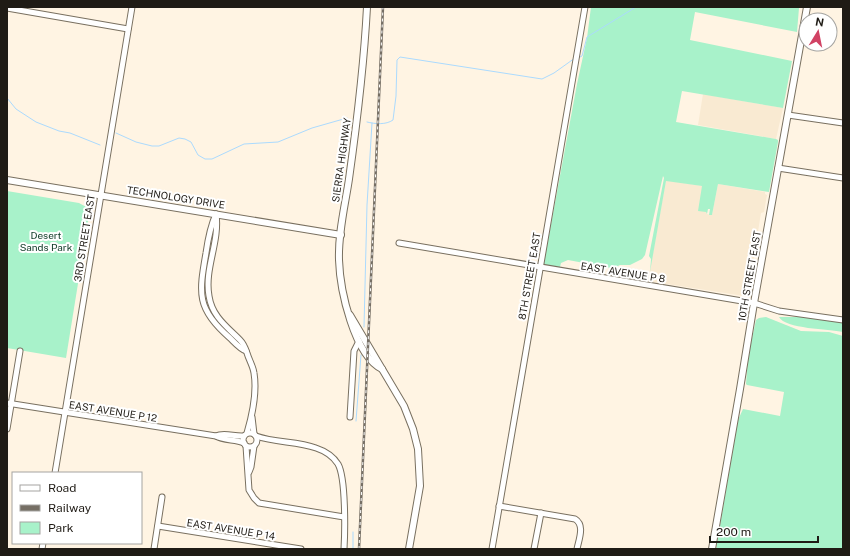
<svg xmlns="http://www.w3.org/2000/svg" width="850" height="556" viewBox="0 0 850 556" font-family="'Public Sans',sans-serif">
	<style>
		.built { fill: #f9ead2 }
		.green { fill: #a8f2ca }
		.lines { fill: none; stroke-linecap: round; stroke-linejoin: round }
		.stream { stroke: #abdafe; stroke-width: 1 }
		.minor-casing { stroke: #797060; stroke-width: 7 }
		.major-casing { stroke: #797060; stroke-width: 8 }
		.minor { stroke: #fff; stroke-width: 5 }
		.major { stroke: #fff; stroke-width: 6 }
		.rail-casing { stroke: #756e64; stroke-width: 2.5 }
		.rail { stroke: #fff; stroke-width: 1; stroke-dasharray: 3; stroke-linecap: butt }
		.labels { text-anchor: middle; stroke-width: 4; stroke-linejoin: round; paint-order: stroke }
		.street-label { font-size: 10px; fill: #1f1b15; stroke: #fff }
		.park-label { font-size: 10px; fill: #0c3824; stroke: #fff }
	</style>
	<rect width="100%" height="100%" fill="#fff4e3"/>
	<g class="built">
		<path d="M703 94 783 108 776 139 698 125Z"/>
		<path d="M666 180 702 186 706 212 707 214 712 215 718 184 765 192V194L767 195 764 212 761 213 748 293 746 295 744 296 648 281Z"/>
	</g>
	<g class="green">
		<path d="M591 7H798L799 8 797 32 695 12 690 40 792 61 783 108 682 91 676 122 776 139 778 140V142L769 192 718 184 712 215H709L710 209H708L707 214 706 212 698 211 702 186 666 181 650 272 651 259 649 256 664 178 663 176 645 255 642 259 630 265H620L616 267 611 268 568 260 561 263 560 267 544 265V256L547 246 577 84 587 38Z"/>
		<path d="M7 191 79 203 90 209 66 358 7 348Z"/>
		<path d="M766 317 801 331 829 332 843 336V549H716L738 420 743 409 780 416 784 392 747 385 746 384 748 357 756 320 759 318Z"/>
		<path d="M779 317H808L843 322V332C829 329 785 329 779 317Z"/>
	</g>
	<g class="lines">
		<g class="stream">
			<path d="M578 58 582 56 587 37 636 7"/>
			<path d="M7 98 16 109 36 122 59 131 70 133 100 145"/>
			<path d="M367 122C375 124 386 125 393 120L396 96 397 60 400 57 542 79 554 73 575 58"/>
			<path d="M116 133 136 142 152 146H159L179 138 185 139 191 142 198 155 205 159H212L244 144 278 142 312 128 347 118"/>
			<path d="M364 327 367 205 372 123"/>
			<path d="M356 421 361 355"/>
			<path d="M353 549V532"/>
		</g>
		<g class="minor-casing">
			<g id="minor">
				<path d="M7 8 128 29"/>
				<path d="M788 115 843 123"/>
				<path d="M778 168 843 178"/>
				<path d="M216 214C220 242 204 269 209 296 212 316 226 326 240 340 244 344 245 347 247 353 249 360 253 366 254 373 257 391 252 416 247 433"/>
				<path d="M216 214C210 227 208 239 206 253 199 293 196 309 230 338 235 343 240 349 246 351"/>
				<path d="M399 243 754 303 779 311 843 320"/>
				<path d="M7 403 216 436C224 441 235 439 244 443"/>
				<path d="M252 417 254 434"/>
				<path d="M350 417 354 351 359 341"/>
				<path d="M7 429 20 351"/>
				<circle cx="250" cy="440" r="7"/>
				<path d="M216 436C224 432 235 437 244 436"/>
				<path d="M256 436C276 443 297 441 316 448 325 451 333 456 338 464 346 478 345 532 344 549"/>
				<path d="M246 446 249 490 254 498 259 503 344 517"/>
				<path d="M249 472 251 467 254 446"/>
				<path d="M55 473 132 7"/>
				<path d="M499 506 575 519C585 525 579 539 577 549"/>
				<path d="M158 526 301 549"/>
				<path d="M42 549 43 543"/>
				<path d="M154 549 162 497"/>
				<path d="M492 549 585 7"/>
				<path d="M534 549 541 513"/>
			</g>
		</g>
		<g class="major-casing">
			<g id="major">
				<path d="M367 7C364 65 357 122 349 179 345 206 338 233 339 260 340 290 354 355 382 369"/>
				<path d="M7 180 341 235"/>
				<path d="M350 315 404 406 413 429 418 449 420 486 409 549"/>
				<path d="M712 549 740 389 754 303 807 7"/>
			</g>
		</g>
		<use href="#minor" class="minor"/>
		<use href="#major" class="major"/>
		<g class="rail-casing">
			<path id="rail" d="M359 549 383 7"/>
		</g>
		<use href="#rail" class="rail"/>
	</g>
	<g class="labels">
		<g class="street-label">
			<text transform="translate(341 160) rotate(-82)" y="4">SIERRA HIGHWAY</text>
			<text transform="translate(176 197) rotate(9)" y="4">TECHNOLOGY DRIVE</text>
			<text transform="translate(84 238) rotate(-81)" y="4">3RD STREET EAST</text>
			<text transform="translate(623 272) rotate(9)" y="4">EAST AVENUE P 8</text>
			<text transform="translate(529 276) rotate(-80)" y="4">8TH STREET EAST</text>
			<text transform="translate(749 276) rotate(-80)" y="4">10TH STREET EAST</text>
			<text transform="translate(113 411) rotate(9)" y="4">EAST AVENUE P 12</text>
			<text transform="translate(231 529) rotate(9)" y="4">EAST AVENUE P 14</text>
		</g>
		<g class="park-label">
			<text x="46" y="239">Desert<tspan x="46" dy="12">Sands Park</tspan></text>
		</g>
	</g>
	<rect width="850" height="556" fill="none" stroke="#1f1b15" stroke-width="16"/>
	<rect x="12" y="472" width="130" height="72" fill="#ffffff" stroke="#a5a4a1"/>
	<rect x="20" y="485" width="20" height="6" fill="#ffffff" stroke="#a5a4a1"/>
	<text x="48" y="492" font-size="12" fill="#1f1b15">Road</text>
	<rect x="20" y="505" width="20" height="6" fill="#756e64" stroke="#a5a4a1"/>
	<text x="48" y="512" font-size="12" fill="#1f1b15">Railway</text>
	<rect x="20" y="522" width="20" height="12" fill="#a8f2ca" stroke="#a5a4a1"/>
	<text x="48" y="532" font-size="12" fill="#1f1b15">Park</text>
	<g transform="translate(818 32) rotate(10)"><circle r="19" fill="#ffffff" stroke="#a5a4a1"/>
	<path d="M0-3L7 15L0 10L-7 15Z" fill="#d14264"/>
	<text y="-6" font-size="11" font-weight="bold" text-anchor="middle" fill="#1f1b15">N</text>
	</g>
	<path d="M710 536v6h108v-6" fill="none" stroke="#1f1b15" stroke-width="2"/>
	<text x="716" y="536" font-size="12" fill="#1f1b15" stroke="#ffffff" stroke-width="3" paint-order="stroke">200 m</text>
</svg>
